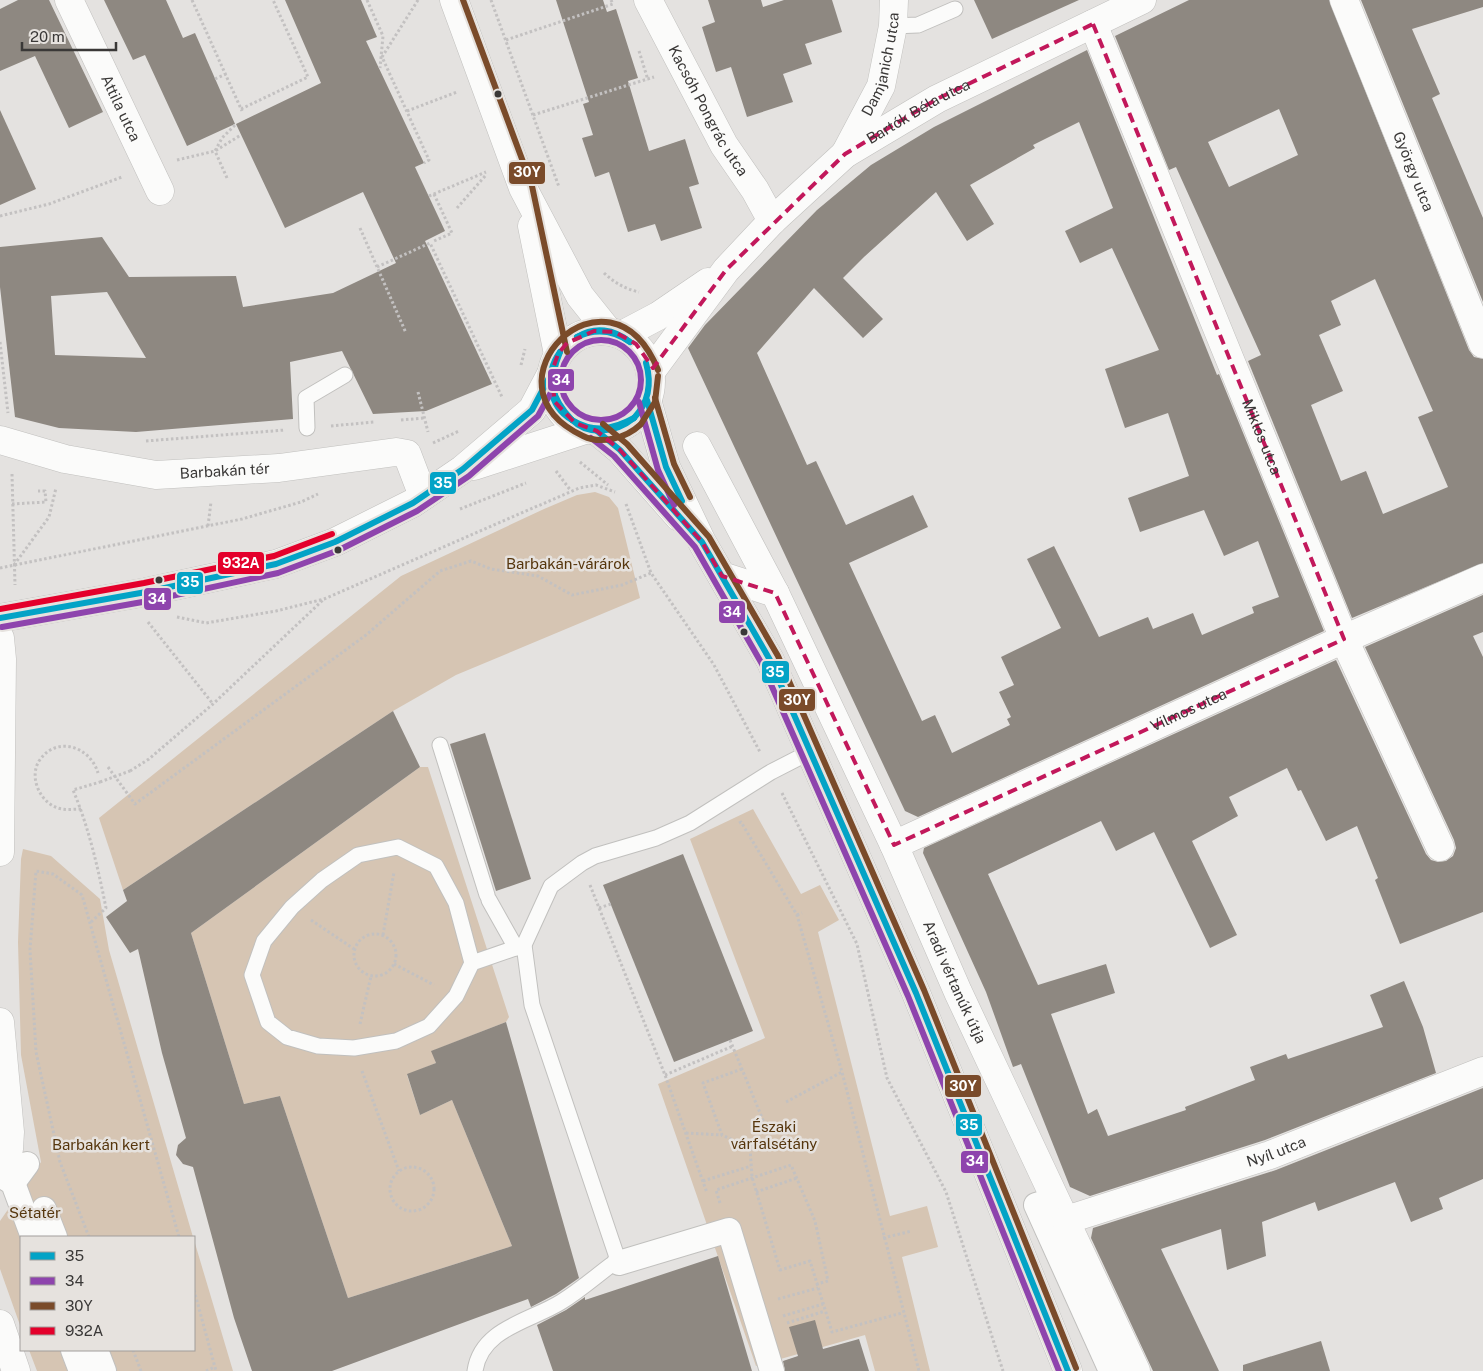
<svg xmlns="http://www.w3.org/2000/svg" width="1483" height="1371" viewBox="0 0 1483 1371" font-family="'Public Sans',sans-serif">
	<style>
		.green { fill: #d6c5b3 }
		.building { fill: #8e8881; fill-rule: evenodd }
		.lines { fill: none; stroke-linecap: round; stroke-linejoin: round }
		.service-casing { stroke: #c1c0be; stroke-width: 17 }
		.pedestrian-casing { stroke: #c1c0be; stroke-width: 26 }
		.minor-casing { stroke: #c1c0be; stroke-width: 29 }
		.tertiary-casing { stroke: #c1c0be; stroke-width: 29 }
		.path { stroke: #c3c1c1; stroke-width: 3; stroke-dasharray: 2.5 2.5; stroke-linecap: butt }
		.service { stroke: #fbfbfa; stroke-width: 15 }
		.pedestrian { stroke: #fbfbfa; stroke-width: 24 }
		.minor { stroke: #fbfbfa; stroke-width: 28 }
		.tertiary { stroke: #fbfbfa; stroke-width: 28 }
		.path-bridge { stroke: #c3c1c1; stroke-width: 3; stroke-dasharray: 2.5 2.5; stroke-linecap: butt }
		.bus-1-casing { stroke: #e6e2de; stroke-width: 10 }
		.bus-2-casing { stroke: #e6e2de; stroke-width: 10 }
		.bus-3-casing { stroke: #e6e2de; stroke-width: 10 }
		.bus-4-casing { stroke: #e6e2de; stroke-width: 10 }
		.bus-1 { stroke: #03a3c6; stroke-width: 6 }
		.bus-2 { stroke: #8e44ad; stroke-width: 6 }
		.bus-3 { stroke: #7a4b2a; stroke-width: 6 }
		.bus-4 { stroke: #e4002b; stroke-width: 6 }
		.marked { fill: none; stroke: #c2185b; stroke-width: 4; stroke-dasharray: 10 6; stroke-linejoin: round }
		.bus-dot { fill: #3a3837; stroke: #e6e2de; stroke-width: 2 }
		.labels { text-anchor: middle; stroke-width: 5; stroke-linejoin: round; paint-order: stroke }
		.street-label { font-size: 15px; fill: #3a3837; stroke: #e6e2de }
		.park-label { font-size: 15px; fill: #56360d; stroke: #e6e2de }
		.line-badge { stroke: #e6e2de; stroke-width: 2 }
		.badge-label { font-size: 14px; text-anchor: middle; font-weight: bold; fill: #fff }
	</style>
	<rect width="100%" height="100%" fill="#e4e2e0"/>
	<g class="green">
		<path d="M595 492 609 497 618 508 640 598 456 675 393 711 123 890 99 818 401 576 544 509 577 495Z"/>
		<path d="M420 767H428L509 1017 506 1022 432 1051 436 1063 407 1075 420 1115 452 1100 512 1246 348 1298 280 1096 244 1104 191 933Z"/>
		<path d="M753 809 801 894 820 885 839 920 818 932 890 1216 927 1206 938 1247 902 1257 930 1371H875L865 1335 756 1366 658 1084 765 1038 690 839Z"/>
		<path d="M23 849 51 856 100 899 109 950 193 1237H21V1328L0 1269V1221L41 1162 21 1055 18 942 21 859Z"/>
		<path d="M194 1240 233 1371H37L29 1350H194Z"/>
	</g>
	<g class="building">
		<path d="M18 0H49L103 112 69 128 35 56 0 71V9Z"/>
		<path d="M104 0H166L183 38 195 33 235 124 187 146 145 55 133 60Z"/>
		<path d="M285 0H361L377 37 366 41 424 163 415 167 445 231 425 241 492 384 426 411 373 414 342 351 290 362 293 419 136 432 59 428 15 417 0 287V247L102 237 129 277 236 276 243 307 333 293 396 263 363 192 285 228 236 124 321 83ZM107 292 146 358 55 355 51 296Z"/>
		<path d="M556 0H603L607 12 616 9 638 78 628 81 649 151 685 139 699 184 689 187 702 228 661 241 655 224 628 232 609 172 595 177 582 138 593 135 583 104 589 102Z"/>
		<path d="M708 0H761L763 7 784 0H832L842 32 805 44 812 64 783 74 793 102 747 117 731 67 716 72 702 27 715 22Z"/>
		<path d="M974 0H1079L992 39Z"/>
		<path d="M1189 0H1329L1469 350 1474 357 1483 359V563L1352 618 1248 361 1261 355 1176 167 1169 170 1115 36ZM1279 109 1298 155 1229 187 1208 142ZM1375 279 1433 411 1418 417 1448 487 1383 514 1366 471 1341 481 1311 405 1343 391 1319 335 1341 325 1331 301Z"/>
		<path d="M1361 0H1483V7L1412 29 1440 94 1432 98 1483 218V302Z"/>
		<path d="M1087 50 1217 375 1219 374 1324 631 918 817 905 811 688 348 705 325 817 210 871 165 934 127ZM1079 122 1113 208 1065 231 1080 263 1112 248 1159 350 1105 369 1125 428 1168 413 1189 476 1128 498 1140 532 1204 510 1224 556 1258 541 1279 597 1252 607 1254 613 1202 635 1193 613 1153 629 1148 617 1099 637 1054 546 1027 559 1061 628 1001 657 1014 685 999 692 1011 717 1007 719 1010 725 952 753 935 715 922 721 849 563 928 527 913 495 846 525 816 461 807 465 757 353 814 288 863 338 883 319 843 278 864 257 936 192 967 241 994 224 970 185 1035 148 1033 145Z"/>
		<path d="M0 110 36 189 0 205Z"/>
		<path d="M1483 595V632L1473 636 1483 657V912L1400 944 1375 880 1378 878 1357 826 1326 841 1301 790 1298 791 1287 768 1229 797 1238 816 1192 841 1237 935 1210 948 1154 832 1116 851 1101 821 988 874 1038 985 1106 964 1115 993 1051 1014 1088 1114 1097 1109 1108 1136 1186 1110 1185 1107 1255 1080 1250 1067 1286 1054 1288 1059 1383 1027 1370 995 1404 981 1423 1027 1436 1073 1265 1140 1090 1196 1070 1187 1021 1064 1013 1067 986 992 923 853 924 848 1336 660 1426 854 1431 860 1438 862 1446 861 1453 856 1456 848 1454 840 1365 647Z"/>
		<path d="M393 711 420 767 191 933 244 1104 280 1096 348 1298 512 1246 452 1100 420 1115 407 1074 436 1063 431 1051 506 1022 579 1278 556 1294 531 1307 528 1299 332 1371H252L234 1318 193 1167 183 1164 176 1155 178 1145 186 1138 162 1053 138 949 130 953 106 917 127 901 123 890Z"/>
		<path d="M485 733 531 879 496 891 450 744Z"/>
		<path d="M683 854 753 1031 674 1062 603 885Z"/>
		<path d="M1483 1088V1179L1439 1198 1443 1209 1411 1222 1395 1182 1318 1211 1315 1202 1262 1222 1266 1256 1227 1270 1221 1229 1161 1249 1219 1371H1153L1091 1238 1093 1228 1276 1170Z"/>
		<path d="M718 1256 752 1371H553L537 1325 566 1310 585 1297V1300Z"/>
		<path d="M815 1320 823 1349 859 1339 869 1371H785L783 1361 798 1356 789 1327Z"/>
		<path d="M1321 1341 1330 1371H1243V1365Z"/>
	</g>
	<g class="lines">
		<g class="service-casing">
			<g id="service">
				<path d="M893 26 918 25 955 9"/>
				<path d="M307 428 306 398 345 375"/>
				<path d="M440 745 487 895"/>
				<path d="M489 900 516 948"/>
				<path d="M472 963 456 903 436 866 398 847 358 855 322 880 292 907 264 941 252 975 268 1022 287 1037 318 1046 354 1048 396 1041 429 1026 456 996 472 963 524 945"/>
				<path d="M475 1371C481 1328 531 1321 561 1302 579 1291 595 1277 611 1265L619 1263 532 1005 524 945 551 886 582 863 595 856 656 838 690 823 771 772 810 752"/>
			</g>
		</g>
		<g class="pedestrian-casing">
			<g id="pedestrian">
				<path d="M0 1175 13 1183 33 1237"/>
				<path d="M13 1183 27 1164"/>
				<path d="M1056 1199 1036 1205 1111 1371"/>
				<path d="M44 1209 55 1237"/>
				<path d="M619 1263 729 1230 772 1371"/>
				<path d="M73 1350 81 1371"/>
				<path d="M96 1350 104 1371"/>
			</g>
		</g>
		<g class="minor-casing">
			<g id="minor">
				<path id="s1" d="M69 0 160 191"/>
				<path id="s2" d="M648 0 724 145 755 190 772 221"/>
				<path id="s3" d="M1344 0 1483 344"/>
				<path id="s4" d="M1093 24 1344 639 1440 847"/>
				<path id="s5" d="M845 154 881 86 893 26 894 0"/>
				<path id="s6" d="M0 440 65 459 156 475 279 468 396 452 407 454 423 496"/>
				<path id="s7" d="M697 446 775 593 894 845 958 992 1136 1371"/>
				<path d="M722 576 775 593"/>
				<path d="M0 638 2 659 0 852"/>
				<path id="s8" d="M894 845 1344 639 1483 578"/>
				<path d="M0 1022 10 1132 9 1149 0 1169"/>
				<path id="s9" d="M1066 1220 1270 1155 1483 1071"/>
				<path d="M0 1324 16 1371"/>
			</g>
		</g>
		<g class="tertiary-casing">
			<g id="tertiary">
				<path d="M454 0 523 188 580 296 608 331"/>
				<path d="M532 226 558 354"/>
				<circle cx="601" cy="381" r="50"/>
				<path d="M622 335 658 316 708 282"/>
				<path id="s10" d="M650 373 726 270 772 221 845 154 937 99 1142 0"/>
				<path d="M647 400 666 467 702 542 770 660 916 993 1068 1371"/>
				<path d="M597 431 620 450 679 517"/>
				<path d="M474 466 588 429"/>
				<path d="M0 618 146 592 276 564 335 542 413 503 463 469 532 410 551 374"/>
			</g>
		</g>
		<g class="path">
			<path d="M192 0 242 111"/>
			<path d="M367 0 383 36 380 68"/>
			<path d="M418 0 382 57 429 160 424 163"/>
			<path d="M491 0 559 187"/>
			<path d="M506 40 613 4 611 0"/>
			<path d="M639 51 648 80"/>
			<path d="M215 79 226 74"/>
			<path d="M241 109 308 77 273 0"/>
			<path d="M407 111 457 92"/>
			<path d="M533 115 654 77"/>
			<path d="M177 160 215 151 241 135"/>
			<path d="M227 178 215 151 222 138 236 124"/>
			<path d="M434 194 452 233 434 241"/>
			<path d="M429 196 486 172"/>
			<path d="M457 208 486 175"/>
			<path d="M0 216 49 204 122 177"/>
			<path d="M360 228 406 333"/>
			<path d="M377 267 430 243 502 397"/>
			<path d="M604 273C615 283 625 289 639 292"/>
			<path d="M0 342 8 413"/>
			<path d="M521 365 525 349"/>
			<path d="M418 392 428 432"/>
			<path d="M401 420 424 418"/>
			<path d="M331 426 374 422"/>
			<path d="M146 441 285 430"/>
			<path d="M433 443 459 431"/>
			<path d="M580 462 608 485"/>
			<path d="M556 471 571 491"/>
			<path d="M12 474 15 585"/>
			<path d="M12 504 46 502 45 491H38"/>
			<path d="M626 504 651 573 714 665 760 752"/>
			<path d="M460 509 526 483"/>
			<path d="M208 526 211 502"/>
			<path d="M14 565 49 517 56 488"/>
			<path d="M0 568 242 519 301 502 318 494"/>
			<path d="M177 617 206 623 276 611 324 599 579 488 596 485 615 492"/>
			<path d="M148 622 213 704"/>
			<path d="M108 767 135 804 366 635 440 571 471 561 491 569 538 576 572 595 622 585 651 573"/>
			<path d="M130 771 149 759 213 704 323 600"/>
			<path d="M782 793 857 944 887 1078 946 1192 1003 1371"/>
			<path d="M81 809C75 809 68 810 62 809 42 806 28 779 39 761 56 735 90 746 98 773"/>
			<path d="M739 823 741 822 797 915 842 1072 919 1371"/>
			<path d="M590 885 665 1075 707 1193"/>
			<path d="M599 908 611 904"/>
			<path d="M797 915 802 913"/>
			<path d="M311 920 354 949"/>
			<path d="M91 922 106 908C98 868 89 828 73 790L100 782"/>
			<circle cx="375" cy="955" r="21"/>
			<path d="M383 935 394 872"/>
			<path d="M394 964 434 985"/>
			<path d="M360 1024 371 976"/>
			<path d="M730 1040 765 1125 750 1148 752 1177 780 1270 810 1261 832 1332 902 1313"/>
			<path d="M742 1069 703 1083 722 1135 750 1148"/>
			<path d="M362 1071 399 1171"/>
			<path d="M665 1075 733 1046"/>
			<path d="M786 1102 842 1072"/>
			<path d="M686 1133 722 1135"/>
			<circle cx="412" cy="1189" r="22"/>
			<path d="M703 1181 751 1166"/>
			<path d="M756 1192 797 1178"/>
			<path d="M720 1203 716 1190 791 1165 815 1221 828 1281 817 1284"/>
			<path d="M89 1237 60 1162 36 1052 30 950 36 871 53 874 82 895 179 1237"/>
			<path d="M883 1238 912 1231"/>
			<path d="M194 1290 216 1371"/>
			<path d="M778 1299 818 1288"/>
			<path d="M783 1316 823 1304"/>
			<path d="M787 1323 825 1311"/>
			<path d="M133 1350 141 1371"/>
			<path d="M206 1371 215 1367"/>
		</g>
		<use href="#service" class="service"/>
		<use href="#pedestrian" class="pedestrian"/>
		<use href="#minor" class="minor"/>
		<use href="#tertiary" class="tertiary"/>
		<path class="path-bridge" d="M100 782 130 771"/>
		<g class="bus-1-casing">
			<g id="bus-1">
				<path d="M577 337C595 326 614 329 630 342"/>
				<path d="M577 337C596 328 613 330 630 342"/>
				<path d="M560 352C548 381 550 397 572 420"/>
				<path d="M560 352C544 374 548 406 572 420"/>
				<path d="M647 400 666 467 682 501"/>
				<path d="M634 418C649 402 652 384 646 363"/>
				<path d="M572 420C594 433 612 430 634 418"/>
				<path d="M572 420C589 437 617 432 634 418"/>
				<path d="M597 431 620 450 702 542 770 660 916 993 1068 1371"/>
				<path d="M0 618 146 592 276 564 335 542 413 503 463 469 532 410 551 374"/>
			</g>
		</g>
		<g class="bus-2-casing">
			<g id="bus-2">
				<circle cx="601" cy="380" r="40"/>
				<path d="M639 402 658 470 674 505"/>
				<path d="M591 438 614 456 695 547 762 664 908 996 1059 1371"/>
				<path d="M2 627 148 601 278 573 339 550 417 511 469 476 538 416 559 378"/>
			</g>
		</g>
		<g class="bus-3-casing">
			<g id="bus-3">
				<path d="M463 0 532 186 567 352"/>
				<path d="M655 398 674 464 690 497"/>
				<path d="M603 424 627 444 709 537 778 656 924 990 1076 1368"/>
				<path d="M641 424 655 402 658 376"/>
				<path d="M640 425C626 438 601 445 583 436 474 385 609 250 658 370"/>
			</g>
		</g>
		<g class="bus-4-casing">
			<path id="bus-4" d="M0 609 144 583 274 556 332 534"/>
		</g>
		<use href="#bus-1" class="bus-1"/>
		<use href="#bus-2" class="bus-2"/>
		<use href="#bus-3" class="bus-3"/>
		<use href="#bus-4" class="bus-4"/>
	</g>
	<path class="marked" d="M1093 24 1344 639 894 845 775 593 722 576 702 542 620 450 597 431 575 423 555 402 551 374 558 354 567 343 594 331 615 332 636 344 653 368 726 270 845 154 937 99Z"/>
	<g class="bus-dot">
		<circle cx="498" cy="94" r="4.5"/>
		<circle cx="338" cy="550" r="4.5"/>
		<circle cx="159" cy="580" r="4.5"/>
		<circle cx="744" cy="632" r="4.5"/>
	</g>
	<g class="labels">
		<g class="street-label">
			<text dy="5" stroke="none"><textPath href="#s5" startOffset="98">Damjanich utca</textPath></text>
			<text dy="5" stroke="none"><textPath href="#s1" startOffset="120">Attila utca</textPath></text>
			<text dy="5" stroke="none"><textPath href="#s2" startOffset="126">Kacsóh Pongrác utca</textPath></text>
			<text dy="5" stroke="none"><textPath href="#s10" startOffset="379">Bartók Béla utca</textPath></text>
			<text dy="5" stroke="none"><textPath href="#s3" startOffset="185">György utca</textPath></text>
			<text dy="5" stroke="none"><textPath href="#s4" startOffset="446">Miklós utca</textPath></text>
			<text dy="5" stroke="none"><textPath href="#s6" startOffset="229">Barbakán tér</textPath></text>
			<text dy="5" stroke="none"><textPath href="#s8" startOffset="324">Vilmos utca</textPath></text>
			<text dy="5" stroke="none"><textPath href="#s7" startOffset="595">Aradi vértanúk útja</textPath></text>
			<text dy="5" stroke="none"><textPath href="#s9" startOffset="221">Nyíl utca</textPath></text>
		</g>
		<g class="park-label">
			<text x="568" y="569">Barbakán-várárok</text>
			<text x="774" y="1132">Északi<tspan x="774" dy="17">várfalsétány</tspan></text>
			<text x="101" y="1150">Barbakán kert</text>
			<text x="35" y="1218">Sétatér</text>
		</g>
	</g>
	<g class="line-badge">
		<rect x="508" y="161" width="38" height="24" rx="5" fill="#7a4b2a"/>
		<rect x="547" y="368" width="28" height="24" rx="5" fill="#8e44ad"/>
		<rect x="429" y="471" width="28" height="24" rx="5" fill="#03a3c6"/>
		<rect x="217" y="551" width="48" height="24" rx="5" fill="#e4002b"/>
		<rect x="176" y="571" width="28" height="24" rx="5" fill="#03a3c6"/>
		<rect x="143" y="587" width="29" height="24" rx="5" fill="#8e44ad"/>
		<rect x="718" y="600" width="28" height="24" rx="5" fill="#8e44ad"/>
		<rect x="761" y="660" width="29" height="24" rx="5" fill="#03a3c6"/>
		<rect x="778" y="688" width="38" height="24" rx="5" fill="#7a4b2a"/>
		<rect x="944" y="1074" width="38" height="24" rx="5" fill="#7a4b2a"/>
		<rect x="955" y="1113" width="28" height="24" rx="5" fill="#03a3c6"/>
		<rect x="960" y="1150" width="29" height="24" rx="5" fill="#8e44ad"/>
	</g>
	<g class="badge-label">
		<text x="527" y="177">30Y</text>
		<text x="561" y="385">34</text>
		<text x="443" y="488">35</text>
		<text x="241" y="568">932A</text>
		<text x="190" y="587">35</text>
		<text x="157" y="604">34</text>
		<text x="732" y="617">34</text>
		<text x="775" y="677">35</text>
		<text x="797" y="705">30Y</text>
		<text x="963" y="1091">30Y</text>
		<text x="969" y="1130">35</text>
		<text x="975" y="1166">34</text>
	</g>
	<rect x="20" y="1236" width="175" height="115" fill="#e6e2de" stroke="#a19e9b"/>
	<rect x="30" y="1252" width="25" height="8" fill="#03a3c6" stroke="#a19e9b"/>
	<text x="65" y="1261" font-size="15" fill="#3a3837">35</text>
	<rect x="30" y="1277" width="25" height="8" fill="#8e44ad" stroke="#a19e9b"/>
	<text x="65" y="1286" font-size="15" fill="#3a3837">34</text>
	<rect x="30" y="1302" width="25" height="8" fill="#7a4b2a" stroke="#a19e9b"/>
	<text x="65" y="1311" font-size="15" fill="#3a3837">30Y</text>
	<rect x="30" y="1327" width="25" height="8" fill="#e4002b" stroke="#a19e9b"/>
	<text x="65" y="1336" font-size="15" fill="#3a3837">932A</text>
	<path d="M22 42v8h94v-8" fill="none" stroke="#3a3837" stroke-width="2.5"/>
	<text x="30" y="42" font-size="15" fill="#3a3837" stroke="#e6e2de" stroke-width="4" paint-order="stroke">20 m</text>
</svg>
